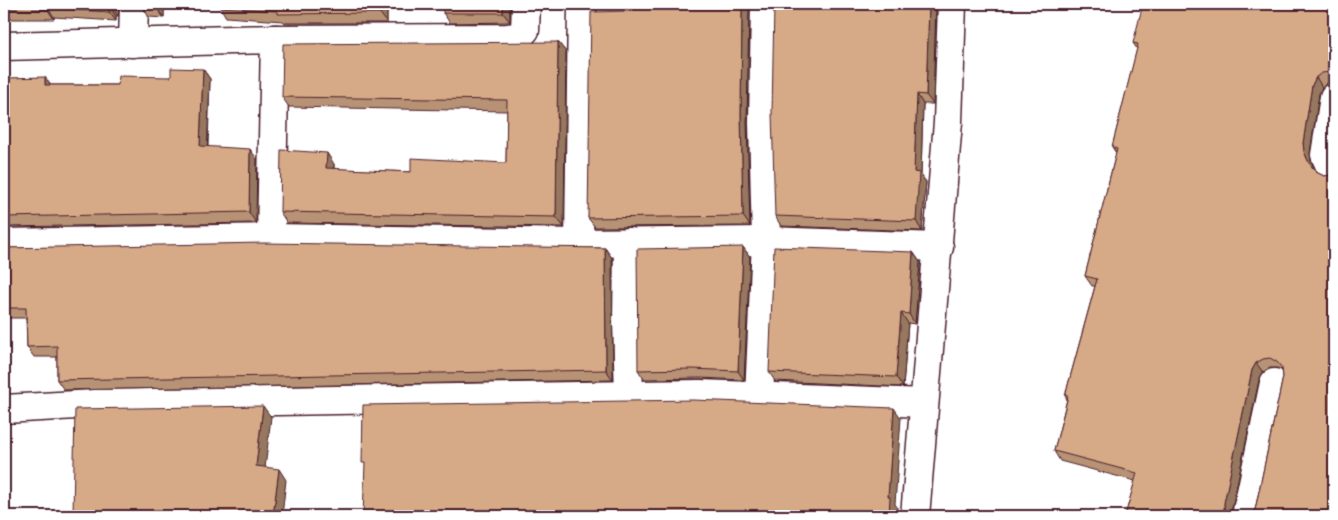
<svg xmlns="http://www.w3.org/2000/svg" width="1338" height="520" viewBox="0 0 1338 520" font-family="Itim,sans-serif">
	<style>
		.lines { fill: none; stroke-linecap: round; stroke-linejoin: round }
		.street-casing { stroke: #4a1f2b; stroke-width: 31 }
		.street { stroke: #fff; stroke-width: 28 }
		.wall { fill: #b89274; stroke: #4a1f2b }
		.shaded-wall { fill: #96775e; stroke: #4a1f2b }
		.building { fill: #d6aa87; stroke: #4a1f2b }
	</style>
	<rect width="100%" height="100%" fill="#fff"/>
	<filter id="ink" filterUnits="userSpaceOnUse"><feTurbulence type="fractalNoise" baseFrequency=".02" numOctaves="2"/><feDisplacementMap in="SourceGraphic" scale="10" xChannelSelector="R" yChannelSelector="G"/><feConvolveMatrix kernelMatrix="1 2 1 2 8 2 1 2 1" color-interpolation-filters="sRGB"/></filter>
	<g filter="url(#ink)">
		<g class="lines">
			<g class="street-casing">
				<g id="street">
					<path d="M133 43 134 4"/>
					<path d="M4 46 275 39 507 38 518 37 525 30 526 4"/>
					<path d="M1334 97 1325 155 1330 166 1334 170"/>
					<path d="M271 238 275 39"/>
					<path d="M628 242 627 326 629 395"/>
					<path d="M4 243 271 238 579 243 766 241 939 247"/>
					<path d="M579 243 582 4"/>
					<path d="M759 397 766 241 763 123 765 4"/>
					<path d="M4 409 95 404 700 394 924 403"/>
					<path d="M915 516 948 122 952 4"/>
					<path d="M1246 516 1274 383"/>
				</g>
			</g>
			<use href="#street" class="street"/>
		</g>
		<g class="wall">
			<path d="M4 4H120L118 16H116V21L54 17V19H4Z"/>
			<path d="M142 4H164V18L149 17 143 8Z"/>
			<path d="M387 4V23H285L283 21 226 17 220 7Z"/>
			<path d="M510 4V22L450 23 443 13Z"/>
			<path d="M630 4H749L747 123 750 226 595 227 588 218 630 11Z"/>
			<path d="M936 4 933 104H923L921 175 926 182 922 231 781 226 775 216Z"/>
			<path d="M1334 4V82H1329L1322 87 1319 94 1310 153 1311 161 1316 172 1324 176 1332 175 1255 510 1283 377 1282 370 1277 368H1270L1263 372 1259 380 1231 513V516H1125L1135 481 1060 461 1054 451 1067 399 1065 396 1095 286H1092L1085 276 1116 153 1112 147 1137 49 1133 43Z"/>
			<path d="M558 42 566 52 564 227 287 223 280 212 334 164V169L411 172 506 163 507 111 289 107 282 97Z"/>
			<path d="M203 69 210 79 208 147 257 159 256 223 4 227V123H8L50 85H118L171 77Z"/>
			<path d="M743 247 750 257 744 380 700 378 644 379 638 370Z"/>
			<path d="M4 248H605L612 258 613 380 64 390 57 380V357H34L27 347 26 318H4Z"/>
			<path d="M913 252 920 262 915 324 908 323 903 387 775 381 769 372Z"/>
		</g>
		<g class="shaded-wall">
			<path d="M112 4H120L118 16 111 6Z"/>
			<path d="M157 4H164V18L157 8Z"/>
			<path d="M380 4H387V23L380 13Z"/>
			<path d="M503 4H510V22L503 13Z"/>
			<path d="M742 4H749L747 123 750 226 743 216 741 114Z"/>
			<path d="M929 4H936L933 104 926 95Z"/>
			<path d="M109 6 116 16V21L109 12Z"/>
			<path d="M48 8 54 17V19L48 10Z"/>
			<path d="M558 42 566 52 564 227 556 217Z"/>
			<path d="M203 69 210 79 207 156 200 146Z"/>
			<path d="M45 77 52 87 45 85Z"/>
			<path d="M1316 77 1322 87 1319 94 1310 153 1311 161 1316 172 1309 163 1304 152 1303 143 1312 85Z"/>
			<path d="M917 94 923 104 921 175 926 182 922 231 916 221 914 172Z"/>
			<path d="M250 149 257 159 256 223 249 212Z"/>
			<path d="M327 153 334 164 333 179 326 168Z"/>
			<path d="M743 247 750 257 744 380 738 371Z"/>
			<path d="M605 248 612 258 613 380 606 370Z"/>
			<path d="M913 252 920 262 915 324 909 314Z"/>
			<path d="M901 313 908 323 903 387 896 377Z"/>
			<path d="M1256 363 1263 372 1259 380 1231 513V516H1228L1224 511V503L1252 370Z"/>
			<path d="M263 406 271 417 264 477 256 466Z"/>
			<path d="M894 408 901 418 895 504 897 507V516H889L888 497Z"/>
			<path d="M279 469 286 480 282 516H273Z"/>
		</g>
		<g class="building">
			<path d="M4 4H112L111 6H109V12L48 8V10L4 9Z"/>
			<path d="M142 4H157V8H143Z"/>
			<path d="M220 4H380V13L278 14V11L220 7Z"/>
			<rect x="443" y="4" width="60" height="9"/>
			<path d="M630 4H742L741 114 743 216 588 218 591 12 630 11Z"/>
			<path d="M774 4H929L926 95 917 94 914 172 919 173 916 221 775 216 772 113Z"/>
			<path d="M1143 4H1334V74L1329 72 1322 73 1316 77 1312 85 1303 143 1304 152 1309 163 1316 172 1324 176 1332 175 1334 174V516H1251L1255 510 1283 377 1282 368 1277 362 1270 358 1263 359 1256 363 1252 370 1224 503V511L1228 516H1125L1137 473 1054 451 1068 396H1065L1097 279 1085 276 1117 149 1112 147 1138 44 1133 43Z"/>
			<path d="M558 42 556 217 280 212 281 150 327 153 326 168 411 172V158L506 163 507 100 282 97 283 44Z"/>
			<path d="M171 68 203 69 200 146 250 149 249 212 4 217V123H8L7 78 45 77V85H118L119 76 171 77Z"/>
			<path d="M264 243 605 248 606 370 57 380V346L27 347 26 308H4V248Z"/>
			<path d="M743 247 738 371 693 369 638 370 637 249Z"/>
			<path d="M774 247 913 252 909 314 901 313 896 377 769 372Z"/>
			<path d="M693 400 894 408 888 497H890L889 516H363L365 463H362L363 405Z"/>
			<path d="M263 406 256 466 279 469 273 516H56V512L73 514 75 409Z"/>
		</g>
	</g>
	<rect width="1338" height="520" fill="none" stroke="#fff" stroke-width="20"/>
	<rect x="10" y="10" width="1318" height="500" fill="none" stroke="#4a1f2b" stroke-width="2" filter="url(#ink)"/>
</svg>
